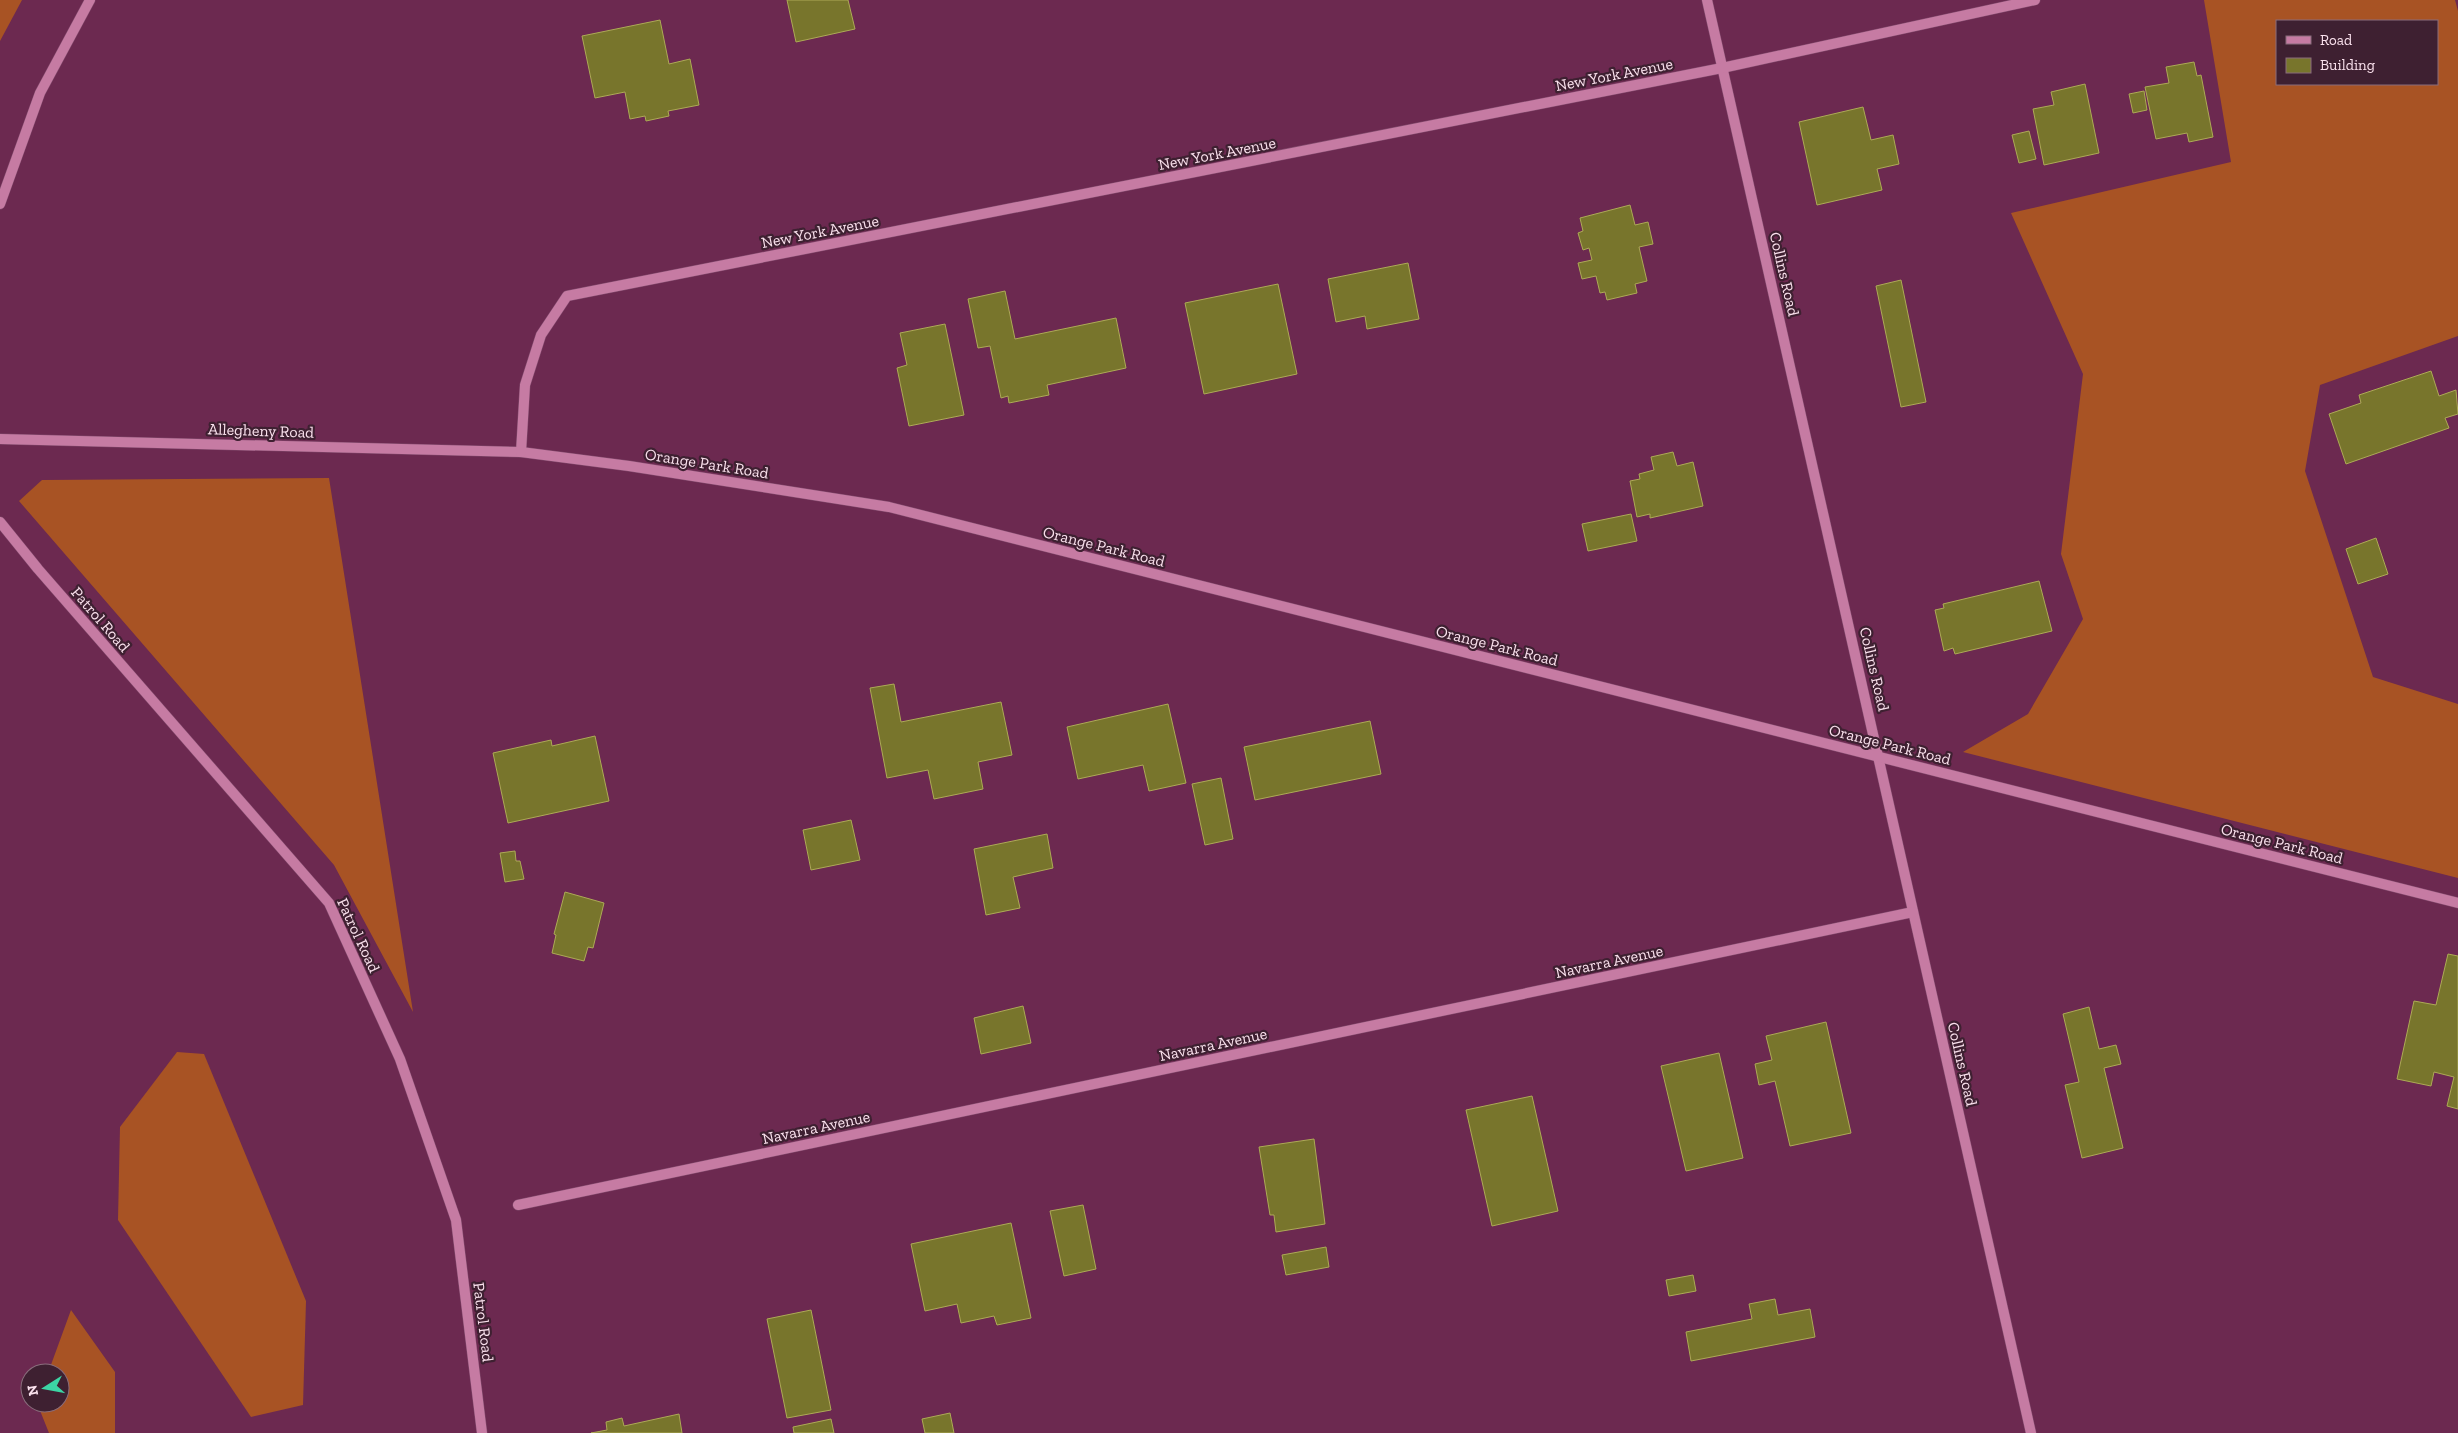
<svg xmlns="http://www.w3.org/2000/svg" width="2458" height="1433" viewBox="0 0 2458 1433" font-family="'Zilla Slab',serif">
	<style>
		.forest { fill: #a85324; fill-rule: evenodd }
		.building { fill: #78752c; stroke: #adaa56 }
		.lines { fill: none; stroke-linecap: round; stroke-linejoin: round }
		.minor-casing { stroke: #824b6d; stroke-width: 11 }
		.minor { stroke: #c67ba3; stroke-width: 10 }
		.labels { text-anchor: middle; stroke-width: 4.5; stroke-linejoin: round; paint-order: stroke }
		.street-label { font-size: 16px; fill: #fae1ed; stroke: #3e2031 }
	</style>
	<rect width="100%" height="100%" fill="#6c2950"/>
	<g class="forest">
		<path d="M0 0H22L0 41Z"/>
		<path d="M2204 0H2455L2458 11V336L2320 385 2305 471 2373 677 2458 704V878L1963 752 2028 714 2083 619 2061 554 2083 374 2011 213 2231 162ZM2437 21V84H2277V21Z"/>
		<path d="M329 478 413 1012 334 865 19 501 42 480Z"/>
		<path d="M177 1052 204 1054 306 1301 303 1405 251 1417 118 1220 120 1127Z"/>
		<path d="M71 1310 115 1372V1433H49L37 1403H60V1373H48Z"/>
	</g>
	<g class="building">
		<path d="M787 0H848L855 29 796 42Z"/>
		<path d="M660 20 669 64 690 59 699 105 668 111 669 116 646 121 645 116 630 119 625 92 595 98 582 36Z"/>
		<path d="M2194 62 2197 76 2201 75 2213 137 2189 142 2187 133 2156 139 2145 87 2169 83 2166 67Z"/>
		<path d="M2085 84 2099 153 2044 165 2033 109 2054 105 2051 92Z"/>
		<path d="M2144 91 2147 110 2133 113 2129 94Z"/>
		<path d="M1863 107 1871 140 1893 135 1899 164 1877 169 1882 190 1817 205 1799 122Z"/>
		<path d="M2029 131 2036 159 2019 163 2012 135Z"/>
		<path d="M1630 205 1635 225 1648 222 1653 244 1639 247 1647 281 1635 284 1637 293 1607 300 1605 292 1600 293 1596 276 1582 279 1578 263 1592 260 1589 248 1583 250 1578 233 1583 231 1580 218Z"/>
		<path d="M1408 263 1419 319 1367 329 1365 316 1336 322 1328 279Z"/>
		<path d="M1901 280 1926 402 1901 407 1876 286Z"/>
		<path d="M1278 284 1297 374 1204 394 1185 303Z"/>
		<path d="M1005 291 1015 339 1116 318 1126 368 1047 385 1049 395 1009 403 1008 396 1001 398 990 346 978 348 968 299Z"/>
		<path d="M945 324 964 415 909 426 897 368 907 365 900 333Z"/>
		<path d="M2431 371 2439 396 2456 390 2458 414 2445 418 2449 428 2346 464 2329 414 2361 403 2359 395Z"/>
		<path d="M1673 452 1677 466 1693 462 1703 506 1650 518V514L1637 517 1630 481 1640 479 1639 474 1654 470 1651 457Z"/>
		<path d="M1631 514 1637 541 1588 551 1582 524Z"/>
		<path d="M2376 538 2388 574 2358 584 2346 549Z"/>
		<path d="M2039 581 2052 631 1955 654 1953 648 1944 651 1935 610 1944 608 1943 604Z"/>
		<path d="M894 684 901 722 1001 702 1012 755 978 762 983 789 934 799 928 770 887 778 870 688Z"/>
		<path d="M1168 704 1186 783 1149 791 1143 765 1078 779 1067 727Z"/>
		<path d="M1370 721 1381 774 1255 800 1244 747Z"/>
		<path d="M595 736 609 801 508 823 493 753 551 740 552 746Z"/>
		<path d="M1221 778 1233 839 1205 845 1192 784Z"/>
		<path d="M851 820 860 860 811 870 803 830Z"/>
		<path d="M1047 834 1053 868 1013 877 1020 908 986 915 974 849Z"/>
		<path d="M515 851 516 861H520L524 879 505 882 500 853Z"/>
		<path d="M565 892 604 903 593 948 588 947 584 961 552 953 556 935 554 934Z"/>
		<path d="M2448 954 2458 956V1109L2447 1106 2454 1077 2434 1072 2431 1086 2397 1079 2414 1001 2436 1005Z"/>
		<path d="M1023 1006 1031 1043 981 1054 974 1018Z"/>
		<path d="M2089 1007 2099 1049 2116 1045 2121 1064 2104 1068 2123 1148 2082 1158 2065 1085 2079 1082 2063 1014Z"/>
		<path d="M1826 1022 1851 1133 1790 1146 1775 1081 1759 1085 1755 1064 1772 1060 1766 1036Z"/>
		<path d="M1719 1053 1743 1158 1686 1171 1661 1066Z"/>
		<path d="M1532 1096 1558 1211 1492 1226 1466 1110Z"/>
		<path d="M1314 1139 1325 1224 1276 1232 1274 1215H1270L1259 1147Z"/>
		<path d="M1083 1205 1096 1269 1064 1276 1050 1211Z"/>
		<path d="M1011 1223 1031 1318 997 1325 994 1316 961 1323 957 1304 925 1311 911 1244Z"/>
		<path d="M1326 1247 1329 1267 1286 1275 1282 1255Z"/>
		<path d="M1693 1275 1696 1291 1669 1296 1666 1280Z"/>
		<path d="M1775 1299 1778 1315 1810 1309 1815 1337 1691 1361 1686 1332 1752 1319 1749 1304Z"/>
		<path d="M811 1310 831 1410 787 1418 767 1319Z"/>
		<path d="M950 1413 954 1433H925L922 1419Z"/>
		<path d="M679 1414 682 1433H591L607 1430 606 1422 622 1418 624 1426Z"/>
		<path d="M831 1419 834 1433H794L793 1427Z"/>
	</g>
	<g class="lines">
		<g class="minor-casing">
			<g id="minor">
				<path d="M1707 0 2031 1433"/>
				<path d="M0 204 40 93 90 0"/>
				<path d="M0 439 521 452 629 466 889 507 2458 903"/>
				<path d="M521 452 525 385 541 335 567 296 1722 68 2035 0"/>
				<path d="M0 522 38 569 329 903 400 1059 456 1220 482 1433"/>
				<path d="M518 1205 1913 912"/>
			</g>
		</g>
		<use href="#minor" class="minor"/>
	</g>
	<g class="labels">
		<g class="street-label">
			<text transform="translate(1614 74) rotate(-11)" y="6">New York Avenue</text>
			<text transform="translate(1217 153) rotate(-11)" y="6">New York Avenue</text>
			<text transform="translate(820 231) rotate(-11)" y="6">New York Avenue</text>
			<text transform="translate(1785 274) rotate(77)" y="6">Collins Road</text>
			<text transform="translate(261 430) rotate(2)" y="6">Allegheny Road</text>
			<text transform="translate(707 463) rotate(9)" y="6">Orange Park Road</text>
			<text transform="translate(1104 546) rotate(14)" y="6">Orange Park Road</text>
			<text transform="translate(101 619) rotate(49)" y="6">Patrol Road</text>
			<text transform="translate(1497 645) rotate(14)" y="6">Orange Park Road</text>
			<text transform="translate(1875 669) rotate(77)" y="6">Collins Road</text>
			<text transform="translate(1890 744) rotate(14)" y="6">Orange Park Road</text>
			<text transform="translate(2282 843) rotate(14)" y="6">Orange Park Road</text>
			<text transform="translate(359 935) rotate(65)" y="6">Patrol Road</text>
			<text transform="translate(1609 961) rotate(-12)" y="6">Navarra Avenue</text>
			<text transform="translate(1213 1044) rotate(-12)" y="6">Navarra Avenue</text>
			<text transform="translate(1963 1064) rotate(77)" y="6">Collins Road</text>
			<text transform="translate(816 1127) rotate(-12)" y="6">Navarra Avenue</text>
			<text transform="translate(484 1322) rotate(83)" y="6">Patrol Road</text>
		</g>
	</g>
	<rect x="2276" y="20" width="162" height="65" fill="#3e2031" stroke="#896d7c"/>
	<rect x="2286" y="36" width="25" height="8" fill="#c67ba3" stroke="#896d7c"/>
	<text x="2320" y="45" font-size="15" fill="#fae1ed">Road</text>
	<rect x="2286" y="58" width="25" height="15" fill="#78752c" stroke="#896d7c"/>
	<text x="2320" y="70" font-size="15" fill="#fae1ed">Building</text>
	<g transform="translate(45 1388) rotate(259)"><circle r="24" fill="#3e2031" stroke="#896d7c"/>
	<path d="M0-4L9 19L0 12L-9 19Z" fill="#3cd4a4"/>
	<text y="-8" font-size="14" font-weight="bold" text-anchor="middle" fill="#fae1ed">N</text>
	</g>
</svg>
